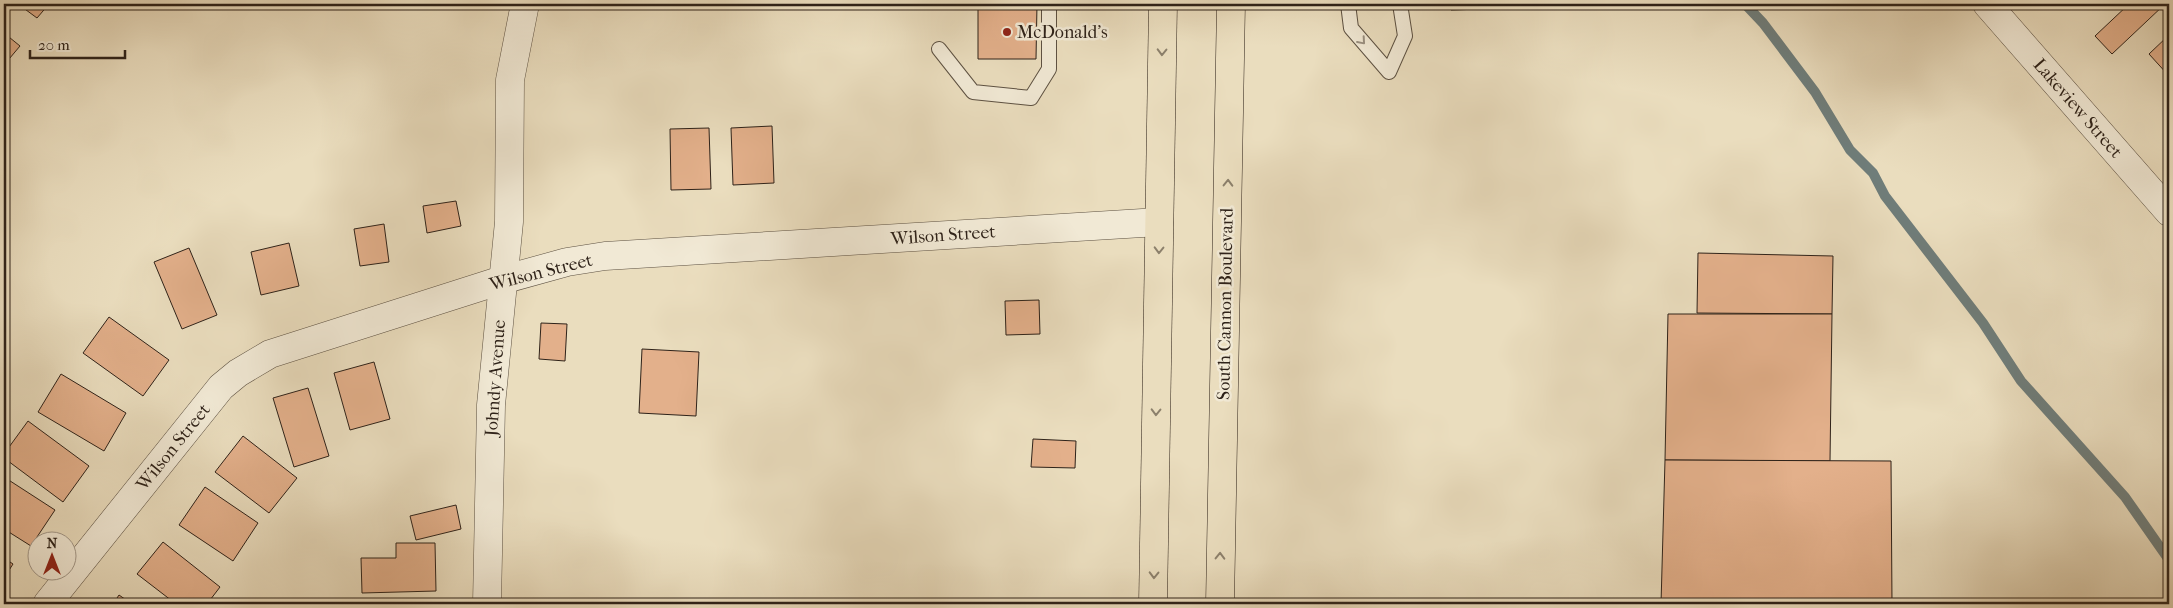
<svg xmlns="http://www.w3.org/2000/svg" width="2173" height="608" viewBox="0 0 2173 608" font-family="'IM FELL French Canon',serif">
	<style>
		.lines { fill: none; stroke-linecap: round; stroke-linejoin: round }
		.stream { stroke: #6f7d7a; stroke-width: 10 }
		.building { fill: #e3b08b; stroke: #2e2219 }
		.service-casing { stroke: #5d5142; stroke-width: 16 }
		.minor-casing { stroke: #5d5142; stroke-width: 29 }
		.primary-casing { stroke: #2e2219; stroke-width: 29 }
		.service { stroke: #f1e9d5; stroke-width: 14 }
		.minor { stroke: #f1e9d5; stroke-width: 28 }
		.primary { stroke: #eaddbe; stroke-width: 28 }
		.oneway { stroke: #998f80 }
		.oneway2 { stroke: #8c806c }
		.poi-dot { fill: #8f2418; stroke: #f1e9d5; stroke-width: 2 }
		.labels { text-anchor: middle; stroke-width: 5; stroke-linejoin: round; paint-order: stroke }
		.poi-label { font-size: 18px; fill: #2e2219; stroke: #f1e9d5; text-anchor: start }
		.street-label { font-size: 18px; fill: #2e2219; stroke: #f1e9d5 }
	</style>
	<rect width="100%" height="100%" fill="#eaddbe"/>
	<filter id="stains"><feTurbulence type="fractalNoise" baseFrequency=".004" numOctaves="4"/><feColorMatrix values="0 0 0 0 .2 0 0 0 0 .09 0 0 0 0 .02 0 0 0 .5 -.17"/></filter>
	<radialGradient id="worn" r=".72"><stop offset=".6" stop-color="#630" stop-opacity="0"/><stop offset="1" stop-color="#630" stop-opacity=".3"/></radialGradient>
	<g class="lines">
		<path class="stream" d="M1745 4 1763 23 1815 92 1850 150 1873 173 1885 196 1983 323 2021 381 2125 497 2169 560"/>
	</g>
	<g class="building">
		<path d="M18 4H49L37 18Z"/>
		<path d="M978 4H1037L1036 59H978Z"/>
		<path d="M1451 4H1606V5L1451 10Z"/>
		<path d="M2129 4H2165L2112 54 2095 36Z"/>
		<path d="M4 33 20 46 4 65Z"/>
		<path d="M2169 35V76L2149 54Z"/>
		<path d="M772 126 774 183 733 185 731 128Z"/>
		<path d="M709 128 711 189 671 190 670 129Z"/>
		<path d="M456 201 461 226 427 233 423 206Z"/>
		<path d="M384 224 389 262 360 266 354 229Z"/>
		<path d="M289 243 299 286 261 295 251 252Z"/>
		<path d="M189 248 217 315 182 329 154 262Z"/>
		<path d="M1698 253 1833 256 1832 314 1697 313Z"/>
		<path d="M1039 300 1040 334 1006 335 1005 301Z"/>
		<path d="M1668 314H1832L1830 461 1665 460Z"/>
		<path d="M109 317 169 360 143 396 83 353Z"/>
		<path d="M541 323 567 324 565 361 539 359Z"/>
		<path d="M642 349 699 352 696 416 639 413Z"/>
		<path d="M374 362 390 419 350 430 334 373Z"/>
		<path d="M61 374 126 413 104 451 38 412Z"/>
		<path d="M308 388 329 456 294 467 273 398Z"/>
		<path d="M28 421 89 466 63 502 4 458V454Z"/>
		<path d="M243 436 297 478 269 513 215 472Z"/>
		<path d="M1033 439 1076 441 1075 468 1031 467Z"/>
		<path d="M1665 460 1891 461 1892 604H1661Z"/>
		<path d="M4 477 55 510 31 546 4 529Z"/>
		<path d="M205 487 258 523 233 561 179 525Z"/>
		<path d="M456 505 461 529 416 540 410 516Z"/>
		<path d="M163 542 220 587 207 604H176L137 574Z"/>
		<path d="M396 543H435L436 591 362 593 361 558H396Z"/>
		<path d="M4 558 13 564 4 578Z"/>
		<path d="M119 595 132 604H113Z"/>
	</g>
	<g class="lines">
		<g class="service-casing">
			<g id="service">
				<path d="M1348 4 1351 28 1389 72 1405 36 1400 4"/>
				<path d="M939 49 973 92 1031 98 1049 69V4"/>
			</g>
		</g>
		<g class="minor-casing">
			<g id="minor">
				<path d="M1987 4 2169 212"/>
				<path d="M47 604 221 387 238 373 270 354 502 280 567 262 605 256 1159 222"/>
				<path d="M487 604 491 405 509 222 510 80 525 4"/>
			</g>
		</g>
		<g class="primary-casing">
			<g id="primary">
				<path d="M1153 604 1163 4"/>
				<path d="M1220 604 1231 4"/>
			</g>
		</g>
		<use href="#service" class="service"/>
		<use href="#minor" class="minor"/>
		<use href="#primary" class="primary"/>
	</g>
	<defs><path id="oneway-chevron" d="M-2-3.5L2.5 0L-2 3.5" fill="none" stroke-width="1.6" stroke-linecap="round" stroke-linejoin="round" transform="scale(1.25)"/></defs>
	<use class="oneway" href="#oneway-chevron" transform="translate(1362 41) rotate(49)"/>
	<g class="oneway2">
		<use href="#oneway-chevron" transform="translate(1162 52) rotate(91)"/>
		<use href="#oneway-chevron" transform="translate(1228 183) rotate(-89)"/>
		<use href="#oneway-chevron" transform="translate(1159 250) rotate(91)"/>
		<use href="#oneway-chevron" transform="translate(1156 412) rotate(91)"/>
		<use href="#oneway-chevron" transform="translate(1220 556) rotate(-89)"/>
		<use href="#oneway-chevron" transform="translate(1154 575) rotate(91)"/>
	</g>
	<circle class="poi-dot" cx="1007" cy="32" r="5"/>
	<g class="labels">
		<g class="poi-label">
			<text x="1017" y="38">McDonald's</text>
		</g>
		<g class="street-label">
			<text transform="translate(2078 108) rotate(49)" y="6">Lakeview Street</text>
			<text transform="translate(943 235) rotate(-4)" y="6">Wilson Street</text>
			<text transform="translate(541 272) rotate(-14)" y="6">Wilson Street</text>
			<text transform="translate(1225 304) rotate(-89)" y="6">South Cannon Boulevard</text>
			<text transform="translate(495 378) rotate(-86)" y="6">Johndy Avenue</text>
			<text transform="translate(173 447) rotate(-51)" y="6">Wilson Street</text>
		</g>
	</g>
	<rect width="2173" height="608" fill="none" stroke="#eaddbe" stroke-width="20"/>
	<rect x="5" y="5" width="2163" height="598" fill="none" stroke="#2e2219" stroke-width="2.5"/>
	<rect x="10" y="10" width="2153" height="588" fill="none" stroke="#2e2219"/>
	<g transform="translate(52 556)"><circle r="24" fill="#f1e9d5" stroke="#a3998a"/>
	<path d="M0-4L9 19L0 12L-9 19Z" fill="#8f2418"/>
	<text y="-8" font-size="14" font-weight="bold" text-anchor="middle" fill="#2e2219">N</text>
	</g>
	<path d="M30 50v8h95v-8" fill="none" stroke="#2e2219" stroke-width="2.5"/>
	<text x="38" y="50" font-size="15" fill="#2e2219" stroke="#f1e9d5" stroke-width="4" paint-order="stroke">20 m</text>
	<rect width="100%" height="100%" filter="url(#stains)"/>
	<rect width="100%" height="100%" fill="url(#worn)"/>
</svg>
